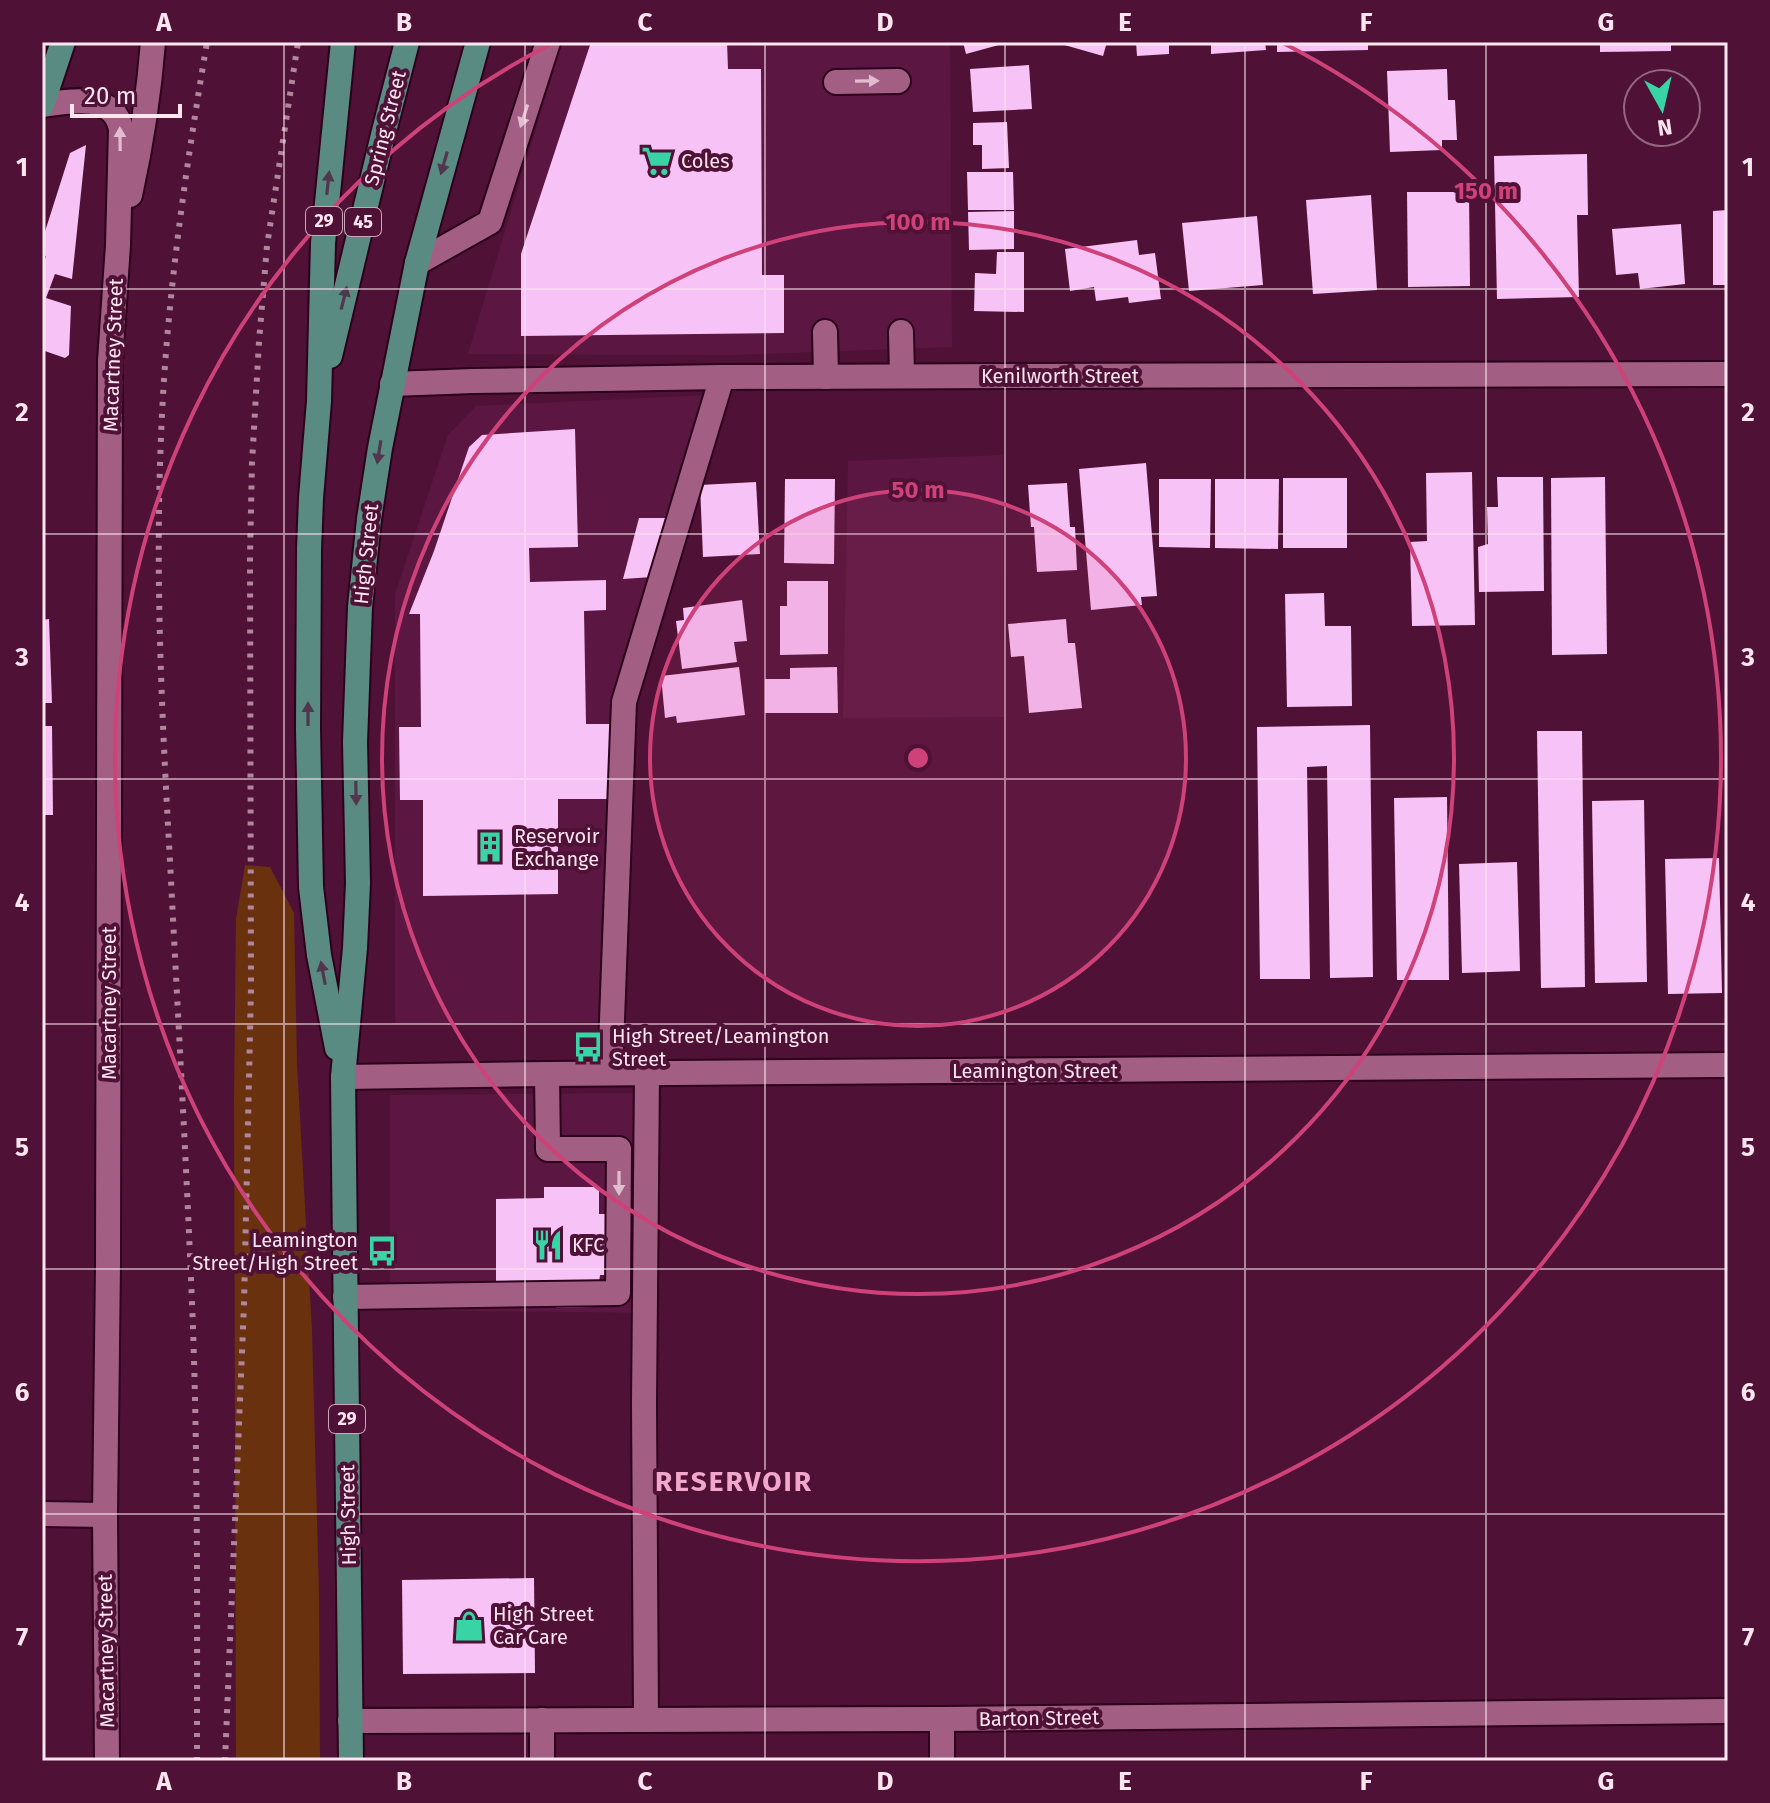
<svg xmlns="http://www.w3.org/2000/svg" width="1770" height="1803" viewBox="0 0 1770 1803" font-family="'Fira Sans',sans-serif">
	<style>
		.built { fill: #5b1741 }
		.green { fill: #6a310f }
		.building { fill: #f7c2f5 }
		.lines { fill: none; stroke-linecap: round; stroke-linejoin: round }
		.minor-casing { stroke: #2d011c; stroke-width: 28 }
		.major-casing { stroke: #2d011c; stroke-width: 28 }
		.minor { stroke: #a35f83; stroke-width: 24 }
		.major { stroke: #598b83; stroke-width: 24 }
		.rail { stroke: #af869c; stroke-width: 6; stroke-dasharray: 4 8; stroke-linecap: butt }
		.oneway { fill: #e2bdcf }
		.oneway2 { fill: #52364d }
		.grid { fill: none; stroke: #fde5f0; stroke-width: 2; stroke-opacity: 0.55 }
		.ring { fill: none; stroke: #ce4179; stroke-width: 4 }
		.labels { text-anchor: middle; stroke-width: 8; stroke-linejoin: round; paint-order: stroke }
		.shield { fill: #4f1236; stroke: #c9a6b8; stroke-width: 2 }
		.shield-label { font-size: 18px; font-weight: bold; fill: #fde5f0 }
		.street-label { font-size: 20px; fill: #fde5f0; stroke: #4f1236 }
		.poi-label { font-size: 20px; fill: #fde5f0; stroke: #4f1236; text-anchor: start }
		.district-label { font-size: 28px; font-weight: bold; letter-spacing: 2px; fill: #f2a7cd; stroke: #4f1236 }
		.centre { fill: #ce4179; stroke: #4f1236; stroke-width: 4 }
		.ring-label { font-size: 24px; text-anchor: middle; font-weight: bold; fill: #ce4179; stroke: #4f1236; stroke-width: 8; stroke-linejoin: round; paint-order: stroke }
		.neatline { fill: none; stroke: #fde5f0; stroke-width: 3 }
		.grid-label { font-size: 26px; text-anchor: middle; font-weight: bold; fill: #fde5f0 }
	</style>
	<rect width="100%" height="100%" fill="#4f1236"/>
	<g class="built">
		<path d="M562 42H950L952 347 731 355 468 354Z"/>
		<path d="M730 394 650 616 636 710 621 1022 395 1024V594L448 435 476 406Z"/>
		<path d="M1003 455 1004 717 843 718 848 461Z"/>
		<path d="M653 1093 649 1313 390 1310V1095Z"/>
	</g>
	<path class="green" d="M245 865 270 867 294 913 297 1064 312 1331 319 1595 320 1761H236L234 1100 236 919Z"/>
	<g class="building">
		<path d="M591 42H727L728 69H761L762 275H784V333L521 336V254Z"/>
		<path d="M963 42H1006V43L966 54Z"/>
		<path d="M1054 42H1107L1103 56Z"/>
		<path d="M1136 42H1169V54L1137 56Z"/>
		<path d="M1211 42H1265L1266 50 1211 54Z"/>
		<path d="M1277 42H1368V50L1277 52Z"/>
		<path d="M1600 42H1671V51L1600 52Z"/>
		<path d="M1029 65 1032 109 973 112 970 69Z"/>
		<path d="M1447 69 1448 100H1455L1457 140H1442V150L1390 152 1387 71Z"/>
		<path d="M1007 122 1009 168 982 169V145H973V123Z"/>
		<path d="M86 145 72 279 55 274 46 298 71 306 69 355 65 358 42 350V270L46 256 42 255V241L70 153Z"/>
		<path d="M1587 154 1588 215H1577L1579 297 1497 299 1494 156Z"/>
		<path d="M967 172H1013L1014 210H968Z"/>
		<path d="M1407 192H1469L1470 286 1408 287Z"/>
		<path d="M1371 195 1377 290 1313 294 1306 200Z"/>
		<path d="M1728 210V285H1713V211Z"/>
		<path d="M1014 211V249L969 250 968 212Z"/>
		<path d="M1257 216 1263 285 1189 291 1182 223Z"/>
		<path d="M1681 224 1685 284 1640 289 1638 273 1616 275 1612 229Z"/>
		<path d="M1137 240 1139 255 1155 253 1161 299 1129 303 1128 297 1096 301 1094 287 1070 291 1065 249Z"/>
		<path d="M997 252H1024V312L974 311 975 273 996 274Z"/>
		<path d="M575 429 578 547 529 548 530 582 606 580V610L584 611 586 724H612L611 799H558V894L423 896V800H400L399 727H421L420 614H409L434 551 469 447 482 435Z"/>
		<path d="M1146 463 1157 596 1141 597 1142 605 1091 610 1079 469Z"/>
		<path d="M1472 472 1475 625 1412 626 1410 542 1427 541 1426 473Z"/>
		<path d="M1497 477H1543L1544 591 1479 592 1478 547 1488 544 1487 507H1498Z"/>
		<path d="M1605 477 1607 654 1552 655 1551 478Z"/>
		<rect x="1283" y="478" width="64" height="70"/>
		<path d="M785 479H835L834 564 784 563Z"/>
		<path d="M1159 479H1211L1210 548 1159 547Z"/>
		<path d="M1215 479H1279L1278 549 1215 548Z"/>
		<path d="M756 482 760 554 703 557 700 485Z"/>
		<path d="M1067 483 1070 527H1075L1077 570 1037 572 1034 527H1031L1028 485Z"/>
		<path d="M639 518H669L652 577 623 579Z"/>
		<path d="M787 581H828V654L780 655V606H787Z"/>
		<path d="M1324 593 1325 626H1351L1352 706 1287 707 1285 594Z"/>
		<path d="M742 600 747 641 734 642 737 662 682 669 676 621 684 620 683 608Z"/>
		<path d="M49 619 52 703H42V620Z"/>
		<path d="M1066 619 1068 643H1075L1082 708 1029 713 1024 656 1011 657 1008 624Z"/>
		<path d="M739 667 745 715 677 723 676 716 665 718 661 676Z"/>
		<path d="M837 667 838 713H765V679H790V668Z"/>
		<path d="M1370 725 1373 977 1330 978 1327 766 1307 767 1310 979H1260L1257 727Z"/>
		<path d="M42 726H52L53 815H42Z"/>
		<path d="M1537 731H1582L1585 987 1541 988Z"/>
		<path d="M1447 797 1449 980H1397L1394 798Z"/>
		<path d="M1644 800 1647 982 1595 983 1592 801Z"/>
		<path d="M1719 858 1722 993 1668 994 1665 859Z"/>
		<path d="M1517 862 1520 971 1462 973 1459 864Z"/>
		<path d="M544 1187H599V1214H634L635 1275H600L599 1283H591V1307L556 1308V1285L496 1284V1199L544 1198Z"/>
		<path d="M534 1578 535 1673 403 1674 402 1580Z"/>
	</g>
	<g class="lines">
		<g class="minor-casing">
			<g id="minor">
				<path d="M836 82 898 81"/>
				<path d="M42 105C69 101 114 92 121 129L118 245 110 361 108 1264 105 1515 107 1761"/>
				<path d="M130 195C141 145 149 94 153 42"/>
				<path d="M417 263 490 222 548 42"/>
				<path d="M825 332 826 377"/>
				<path d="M901 332 902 376"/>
				<path d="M392 384 473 381 722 377 1728 374"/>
				<path d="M610 1073 624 702 722 377"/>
				<path d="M343 1077 547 1074 1728 1065"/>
				<path d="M345 1297 618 1293 619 1149H548L547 1074"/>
				<path d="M42 1514 105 1515"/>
				<path d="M646 1720 644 1404 647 1074"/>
				<path d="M350 1721 942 1719 1728 1711"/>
				<path d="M542 1761V1720"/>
				<path d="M942 1761V1719"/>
			</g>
		</g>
		<g class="major-casing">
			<g id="major">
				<path d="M42 105 63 42"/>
				<path d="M330 356 383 135 407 42"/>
				<path d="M337 1048 319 955 311 887 308 728 309 549 311 498 319 401 323 243 343 42"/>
				<path d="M351 1761 343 1077 355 948 358 883 355 742 360 607 369 519 380 448 417 263 478 42"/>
			</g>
		</g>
		<use href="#minor" class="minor"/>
		<use href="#major" class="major"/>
		<g class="rail">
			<path d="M197 1761C197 1617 198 1472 193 1328 187 1172 178 1017 170 861 162 720 155 578 161 437 166 304 185 173 207 42"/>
			<path d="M225 1761 244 1304 251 988 250 556 252 463 259 342 267 246 298 42"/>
		</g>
	</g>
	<defs><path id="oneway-solid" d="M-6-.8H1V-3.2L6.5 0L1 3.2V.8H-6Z" transform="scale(2)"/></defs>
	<g class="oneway">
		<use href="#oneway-solid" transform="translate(867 81) rotate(-1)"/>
		<use href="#oneway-solid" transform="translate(524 116) rotate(108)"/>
		<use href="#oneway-solid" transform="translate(120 139) rotate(-91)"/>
		<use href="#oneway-solid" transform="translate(619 1183) rotate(90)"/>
	</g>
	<g class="oneway2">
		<use href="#oneway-solid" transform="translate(444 163) rotate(106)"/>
		<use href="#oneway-solid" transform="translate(328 183) rotate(-84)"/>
		<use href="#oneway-solid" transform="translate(344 298) rotate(-76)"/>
		<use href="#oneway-solid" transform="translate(379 452) rotate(99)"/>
		<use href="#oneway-solid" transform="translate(308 714) rotate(-90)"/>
		<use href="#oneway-solid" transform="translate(356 793) rotate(89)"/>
		<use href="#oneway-solid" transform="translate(323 973) rotate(-101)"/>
	</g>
	<path class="grid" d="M284 42V1761M525 42V1761M765 42V1761M1005 42V1761M1245 42V1761M1486 42V1761M42 289H1728M42 534H1728M42 779H1728M42 1024H1728M42 1269H1728M42 1514H1728"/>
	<circle cx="918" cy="758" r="268" fill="#ce4179" fill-opacity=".12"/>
	<g class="ring">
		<circle cx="918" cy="758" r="268"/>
		<circle cx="918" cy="758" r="536"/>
		<path d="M1283 43A803 803 0 1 1 553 43"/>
	</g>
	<defs>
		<g id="supermarket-bare" transform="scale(2.4)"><path d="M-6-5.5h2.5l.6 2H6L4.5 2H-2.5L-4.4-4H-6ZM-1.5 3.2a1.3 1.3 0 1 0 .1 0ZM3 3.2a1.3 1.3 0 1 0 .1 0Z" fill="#39d4a5" stroke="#4f1236" stroke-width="2.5" paint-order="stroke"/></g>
		<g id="building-bare" transform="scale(2.4)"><path d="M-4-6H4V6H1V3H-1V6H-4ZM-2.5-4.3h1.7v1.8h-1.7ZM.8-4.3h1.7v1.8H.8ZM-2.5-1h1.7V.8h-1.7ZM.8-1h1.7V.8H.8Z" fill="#39d4a5" stroke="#4f1236" stroke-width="2.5" paint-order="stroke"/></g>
		<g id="bus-bare" transform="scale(2.4)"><path d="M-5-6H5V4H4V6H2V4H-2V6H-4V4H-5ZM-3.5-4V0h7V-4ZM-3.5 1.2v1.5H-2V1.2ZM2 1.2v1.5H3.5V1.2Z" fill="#39d4a5" stroke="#4f1236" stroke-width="2.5" paint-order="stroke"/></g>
		<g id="restaurant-bare" transform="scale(2.4)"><path d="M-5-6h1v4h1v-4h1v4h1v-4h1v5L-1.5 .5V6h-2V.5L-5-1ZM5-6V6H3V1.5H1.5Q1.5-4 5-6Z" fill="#39d4a5" stroke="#4f1236" stroke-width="2.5" paint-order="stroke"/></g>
		<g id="shop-bare" transform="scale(2.4)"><path d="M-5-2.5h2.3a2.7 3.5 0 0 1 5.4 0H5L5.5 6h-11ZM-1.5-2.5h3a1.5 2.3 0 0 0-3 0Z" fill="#39d4a5" stroke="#4f1236" stroke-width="2.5" paint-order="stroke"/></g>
	</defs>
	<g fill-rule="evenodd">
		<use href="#supermarket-bare" x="657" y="161"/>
		<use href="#building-bare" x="490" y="847"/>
		<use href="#bus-bare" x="588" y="1047"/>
		<use href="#restaurant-bare" x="548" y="1245"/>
		<use href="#bus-bare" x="382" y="1251"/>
		<use href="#shop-bare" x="469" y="1626"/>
	</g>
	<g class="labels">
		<g class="shield">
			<rect x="306" y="207" width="36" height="28" rx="6"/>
			<rect x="345" y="208" width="36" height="28" rx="6"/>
			<rect x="329" y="1405" width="36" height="28" rx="6"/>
		</g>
		<g class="shield-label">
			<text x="324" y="227">29</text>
			<text x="363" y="228">45</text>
			<text x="347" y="1425">29</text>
		</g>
		<g class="street-label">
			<text transform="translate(385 128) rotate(-76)" y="7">Spring Street</text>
			<text transform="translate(113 355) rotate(-88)" y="7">Macartney Street</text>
			<text x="1060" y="383">Kenilworth Street</text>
			<text transform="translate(366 554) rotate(-84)" y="7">High Street</text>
			<text transform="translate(109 1003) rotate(-90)" y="7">Macartney Street</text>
			<text x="1035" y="1078">Leamington Street</text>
			<text transform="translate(348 1515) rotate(-91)" y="7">High Street</text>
			<text transform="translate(106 1651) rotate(-91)" y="7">Macartney Street</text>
			<text transform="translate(1039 1718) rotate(-1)" y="7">Barton Street</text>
		</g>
		<g class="poi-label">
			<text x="681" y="168">Coles</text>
			<text x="514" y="843">Reservoir<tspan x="514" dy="23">Exchange</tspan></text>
			<text x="612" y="1043">High Street/Leamington<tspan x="612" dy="23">Street</tspan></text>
			<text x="358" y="1247" text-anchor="end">Leamington<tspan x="358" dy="23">Street/High Street</tspan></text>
			<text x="572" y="1252">KFC</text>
			<text x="493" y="1621">High Street<tspan x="493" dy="23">Car Care</tspan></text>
		</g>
		<g class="district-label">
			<text x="734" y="1491">RESERVOIR</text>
		</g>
	</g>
	<circle cx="918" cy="758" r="12" class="centre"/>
	<g class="ring-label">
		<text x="1486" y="199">150 m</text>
		<text x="918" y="230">100 m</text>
		<text x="918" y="498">50 m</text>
	</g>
	<rect width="1770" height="1803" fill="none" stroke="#4f1236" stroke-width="88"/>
	<g transform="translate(1662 108) rotate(172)"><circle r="38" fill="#4f1236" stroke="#956680" stroke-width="2"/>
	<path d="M0-6L14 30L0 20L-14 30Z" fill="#39d4a5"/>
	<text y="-12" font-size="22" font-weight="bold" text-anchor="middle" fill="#fde5f0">N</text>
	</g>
	<path d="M72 104v12h108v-12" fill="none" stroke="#fde5f0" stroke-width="4"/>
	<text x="84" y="104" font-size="24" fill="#fde5f0" stroke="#4f1236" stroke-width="6" paint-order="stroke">20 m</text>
	<rect x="44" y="44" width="1682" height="1715" class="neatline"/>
	<g class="grid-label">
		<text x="164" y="31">A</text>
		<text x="404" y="31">B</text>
		<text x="645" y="31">C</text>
		<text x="885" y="31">D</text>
		<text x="1125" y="31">E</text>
		<text x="1366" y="31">F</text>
		<text x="1606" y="31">G</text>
		<text x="22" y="176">1</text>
		<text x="1748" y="176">1</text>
		<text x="22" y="421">2</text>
		<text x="1748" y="421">2</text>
		<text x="22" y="666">3</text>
		<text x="1748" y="666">3</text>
		<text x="22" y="911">4</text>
		<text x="1748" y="911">4</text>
		<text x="22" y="1156">5</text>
		<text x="1748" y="1156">5</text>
		<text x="22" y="1401">6</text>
		<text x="1748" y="1401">6</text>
		<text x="22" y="1646">7</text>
		<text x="1748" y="1646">7</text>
		<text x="164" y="1790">A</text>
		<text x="404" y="1790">B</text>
		<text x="645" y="1790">C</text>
		<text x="885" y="1790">D</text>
		<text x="1125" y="1790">E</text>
		<text x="1366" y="1790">F</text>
		<text x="1606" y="1790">G</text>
	</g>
</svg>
